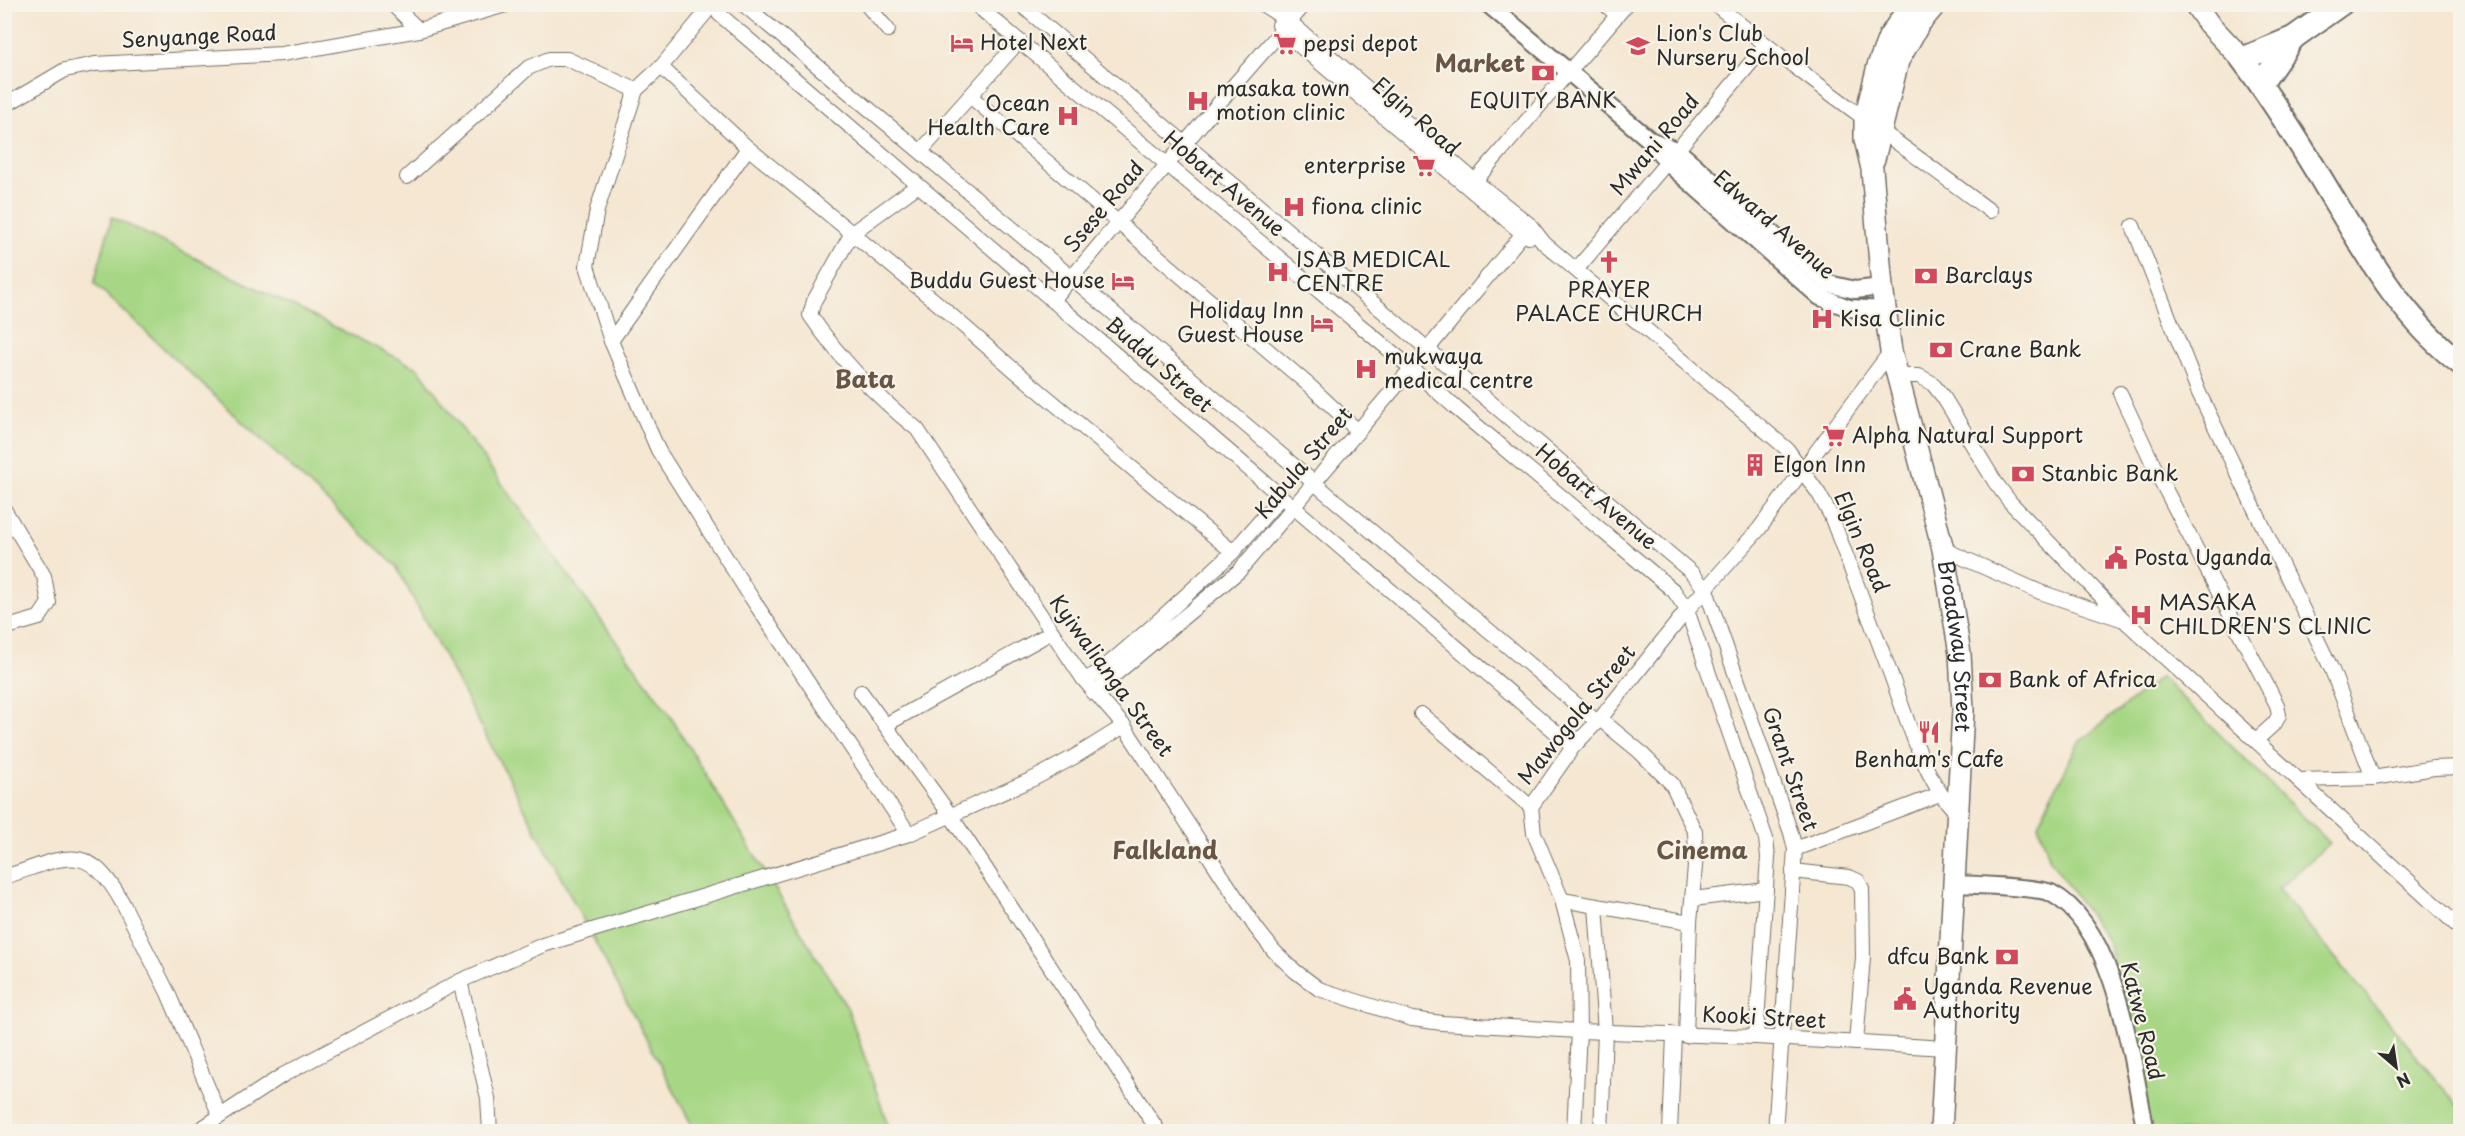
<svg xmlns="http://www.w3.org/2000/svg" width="2465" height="1136" viewBox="0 0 2465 1136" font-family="'Playpen Sans',sans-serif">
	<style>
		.green { fill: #a7d785; stroke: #698158; stroke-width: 1.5 }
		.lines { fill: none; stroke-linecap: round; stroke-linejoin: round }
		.minor-casing { stroke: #726d65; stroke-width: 16 }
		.tertiary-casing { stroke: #726d65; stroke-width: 20 }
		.primary-casing { stroke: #726d65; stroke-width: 24 }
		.trunk-casing { stroke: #726d65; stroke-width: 26 }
		.minor { stroke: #fff; stroke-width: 14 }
		.tertiary { stroke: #fff; stroke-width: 16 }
		.primary { stroke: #fff; stroke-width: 21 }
		.trunk { stroke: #fff; stroke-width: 22 }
		.labels { text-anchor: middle; stroke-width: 4.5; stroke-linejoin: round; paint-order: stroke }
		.poi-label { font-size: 21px; fill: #2b2b2b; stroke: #f7f3e8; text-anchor: start }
		.street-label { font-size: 21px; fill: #2b2b2b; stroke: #f7f3e8 }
		.quarter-label { font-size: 24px; font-weight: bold; fill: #685545; stroke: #f7f3e8 }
	</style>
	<rect width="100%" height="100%" fill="#f7f3e8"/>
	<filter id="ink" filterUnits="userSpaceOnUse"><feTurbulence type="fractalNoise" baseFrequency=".0167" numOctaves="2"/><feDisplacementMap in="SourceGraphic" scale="12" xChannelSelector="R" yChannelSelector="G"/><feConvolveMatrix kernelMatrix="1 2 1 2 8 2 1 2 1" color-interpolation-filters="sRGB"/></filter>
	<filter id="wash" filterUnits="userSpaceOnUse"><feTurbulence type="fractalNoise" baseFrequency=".008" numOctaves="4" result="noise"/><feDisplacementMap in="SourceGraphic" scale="24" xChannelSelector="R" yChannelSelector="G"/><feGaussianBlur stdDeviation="1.35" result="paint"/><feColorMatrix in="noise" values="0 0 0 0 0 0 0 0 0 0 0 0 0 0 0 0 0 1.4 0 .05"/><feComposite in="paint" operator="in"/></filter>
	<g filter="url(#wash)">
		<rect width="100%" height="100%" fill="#f5e7d2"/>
		<g class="green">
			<path d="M112 217 418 368 669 714 848 1009 890 1131H695L396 566 94 283Z"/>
			<path d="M2161 677 2330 843 2278 889 2460 1108V1131H2147L2108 942 2050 860 2038 824 2079 742Z"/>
		</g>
	</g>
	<g filter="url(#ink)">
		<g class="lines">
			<g class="minor-casing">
				<g id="minor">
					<path d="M392 4 419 30"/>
					<path d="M743 4 1072 278 1596 721"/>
					<path d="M866 4 888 30"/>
					<path d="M975 4 1411 368 1457 409 1674 591 1687 610 1766 839 1768 857 1756 1037"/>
					<path d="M1020 4 1691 572 1706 590 1791 833 1795 849 1775 1132"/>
					<path d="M1262 4 1290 22 1475 181 1530 225 1544 243 1787 449 1819 494 1831 516C1851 569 1871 622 1891 675 1905 713 1927 789 1958 813"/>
					<path d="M1605 4 1617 15"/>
					<path d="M1715 4C1804 77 1898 142 1990 211"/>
					<path d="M707 11 661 67 636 90 597 210 587 266 611 341 658 450 747 591 909 834"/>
					<path d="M719 14 1573 747"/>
					<path d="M1279 25 1282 31 1523 234 1529 237"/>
					<path d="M661 67 748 148 936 302 1013 369 1233 552"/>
					<path d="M970 96 1311 387 1358 431"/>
					<path d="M4 106 65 70 95 64 282 54 419 30 509 4"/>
					<path d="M921 151 1019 41"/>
					<path d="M407 177 528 68 549 59H567L636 90"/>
					<path d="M1475 181 1627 4"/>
					<path d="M917 186 852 233 814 301 810 315C839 358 877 397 917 429L1084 680 1124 726 1256 928 1274 951 1295 971 1319 989 1412 1019 1442 1023 1579 1031 1756 1037 1946 1048"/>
					<path d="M2133 226 2199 393 2332 670 2373 778"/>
					<path d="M1576 270 1765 46"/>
					<path d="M1052 301 1235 84 1305 4"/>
					<path d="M611 341 748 148"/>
					<path d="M1897 376H1919L1932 383 1944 398 1995 482 2010 502 2123 619 2460 928"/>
					<path d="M2120 393 2159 477 2277 705 2279 715 2275 723 2256 740"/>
					<path d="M4 509 44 576 49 603 39 618 4 628"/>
					<path d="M1943 549 2040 592 2121 619"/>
					<path d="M1084 680 1099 672 1156 623 1233 552 1281 497"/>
					<path d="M861 692 951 816 1159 1132"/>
					<path d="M1093 693 1239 571 1427 350 1530 225"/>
					<path d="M1421 714 1531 807"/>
					<path d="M1600 719 1639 751 1672 784 1695 832 1696 855 1690 922 1686 1036"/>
					<path d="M887 724 1052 632"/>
					<path d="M2300 780 2373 778 2434 768 2460 767"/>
					<path d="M1795 849 1940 794"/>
					<path d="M1793 871 1849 877 1858 881 1862 889 1863 957 1856 1043"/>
					<path d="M4 877C63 859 86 837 122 902L168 993 220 1116"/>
					<path d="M1693 899 1766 890"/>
					<path d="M1562 900 1690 922"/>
					<path d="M1596 906 1605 1032 1601 1132"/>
					<path d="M460 981 488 1098 490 1132"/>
					<path d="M196 1132 283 1075 460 981 543 945 909 834 1035 778 1074 757 1124 726"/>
					<path d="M1574 1132 1579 1031 1578 961 1562 900 1534 833 1531 807 1573 747 1600 719 1687 610 1759 529 1891 351"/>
					<path d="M1670 1132 1674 1035"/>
				</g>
			</g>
			<g class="tertiary-casing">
				<g id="tertiary">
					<path d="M1488 4 1651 141 1668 163 1820 297 1849 308 1885 310"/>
					<path d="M1652 141 1678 151 1829 284 1855 290 1882 287"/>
					<path d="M1956 884C1973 885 2039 887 2051 893 2117 927 2132 1064 2146 1132"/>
				</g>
			</g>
			<g class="primary-casing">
				<g id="primary">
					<path id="s1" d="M1911 4 1889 37 1878 66 1865 118V139L1872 169 1882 287 1891 351 1943 549 1960 654 1963 710 1941 1132"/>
					<path d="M2195 4 2208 23 2242 59"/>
					<path d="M1874 159 1898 61 1919 24 1936 4"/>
				</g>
			</g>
			<g class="trunk-casing">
				<g id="trunk">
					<path d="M2341 4 2293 38 2242 59C2275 103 2304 150 2332 197 2368 257 2404 320 2460 363"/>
					<path d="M2261 84 2293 38"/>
				</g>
			</g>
			<use href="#minor" class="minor"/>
			<use href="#tertiary" class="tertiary"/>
			<use href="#primary" class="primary"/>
			<use href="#trunk" class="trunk"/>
		</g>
	</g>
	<defs>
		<g id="hotel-bare" transform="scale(1.8)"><path d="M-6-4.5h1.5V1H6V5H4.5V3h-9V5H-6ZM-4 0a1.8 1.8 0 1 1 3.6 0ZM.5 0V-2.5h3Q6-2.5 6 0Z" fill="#d1495b" stroke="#f7f3e8" stroke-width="2.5" paint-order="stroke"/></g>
		<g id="supermarket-bare" transform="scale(1.8)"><path d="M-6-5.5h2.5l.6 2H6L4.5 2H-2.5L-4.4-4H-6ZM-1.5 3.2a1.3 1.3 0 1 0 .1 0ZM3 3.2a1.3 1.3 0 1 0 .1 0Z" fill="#d1495b" stroke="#f7f3e8" stroke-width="2.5" paint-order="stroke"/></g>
		<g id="school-bare" transform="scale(1.8)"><path d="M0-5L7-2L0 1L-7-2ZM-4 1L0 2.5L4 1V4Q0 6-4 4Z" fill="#d1495b" stroke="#f7f3e8" stroke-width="2.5" paint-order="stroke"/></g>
		<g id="bank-bare" transform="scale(1.8)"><path d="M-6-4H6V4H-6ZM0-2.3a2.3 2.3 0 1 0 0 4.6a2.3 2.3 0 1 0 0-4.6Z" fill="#d1495b" stroke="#f7f3e8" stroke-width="2.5" paint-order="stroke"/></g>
		<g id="hospital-bare" transform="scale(1.8)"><path d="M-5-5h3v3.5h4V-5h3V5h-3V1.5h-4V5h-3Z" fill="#d1495b" stroke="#f7f3e8" stroke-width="2.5" paint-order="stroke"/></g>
		<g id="church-bare" transform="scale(1.8)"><path d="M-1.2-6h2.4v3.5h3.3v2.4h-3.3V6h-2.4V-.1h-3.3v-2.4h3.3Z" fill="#d1495b" stroke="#f7f3e8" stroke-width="2.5" paint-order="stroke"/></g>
		<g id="building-bare" transform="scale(1.8)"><path d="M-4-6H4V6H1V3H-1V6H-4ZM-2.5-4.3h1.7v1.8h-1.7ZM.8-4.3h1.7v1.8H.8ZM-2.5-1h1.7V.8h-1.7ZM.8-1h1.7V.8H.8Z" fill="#d1495b" stroke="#f7f3e8" stroke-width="2.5" paint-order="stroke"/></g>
		<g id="civic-bare" transform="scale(1.8)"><path d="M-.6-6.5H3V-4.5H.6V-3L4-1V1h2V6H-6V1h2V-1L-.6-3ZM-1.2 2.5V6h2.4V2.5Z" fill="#d1495b" stroke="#f7f3e8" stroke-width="2.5" paint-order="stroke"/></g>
		<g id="restaurant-bare" transform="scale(1.8)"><path d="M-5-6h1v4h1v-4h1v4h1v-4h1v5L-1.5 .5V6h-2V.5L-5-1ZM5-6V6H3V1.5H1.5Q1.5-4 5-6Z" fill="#d1495b" stroke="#f7f3e8" stroke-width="2.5" paint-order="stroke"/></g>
	</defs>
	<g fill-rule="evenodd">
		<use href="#hotel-bare" x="962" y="43"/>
		<use href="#supermarket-bare" x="1285" y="44"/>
		<use href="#school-bare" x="1638" y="46"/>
		<use href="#bank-bare" x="1543" y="73"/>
		<use href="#hospital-bare" x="1198" y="101"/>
		<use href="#hospital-bare" x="1068" y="116"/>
		<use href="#supermarket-bare" x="1424" y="166"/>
		<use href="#hospital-bare" x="1294" y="207"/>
		<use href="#church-bare" x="1609" y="262"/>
		<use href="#hospital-bare" x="1278" y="272"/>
		<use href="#bank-bare" x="1926" y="276"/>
		<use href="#hotel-bare" x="1123" y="281"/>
		<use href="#hospital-bare" x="1822" y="319"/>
		<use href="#hotel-bare" x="1322" y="323"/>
		<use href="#bank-bare" x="1941" y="350"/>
		<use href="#hospital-bare" x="1366" y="369"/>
		<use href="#supermarket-bare" x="1834" y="436"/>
		<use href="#building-bare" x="1755" y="465"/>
		<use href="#bank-bare" x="2023" y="474"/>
		<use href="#civic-bare" x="2116" y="558"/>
		<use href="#hospital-bare" x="2141" y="615"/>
		<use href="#bank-bare" x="1990" y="680"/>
		<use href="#restaurant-bare" x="1929" y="732"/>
		<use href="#bank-bare" x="2007" y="957"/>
		<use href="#civic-bare" x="1905" y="999"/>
	</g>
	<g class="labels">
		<g class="poi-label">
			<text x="1656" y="41">Lion's Club<tspan x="1656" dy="24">Nursery School</tspan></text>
			<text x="980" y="50">Hotel Next</text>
			<text x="1303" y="51">pepsi depot</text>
			<text x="1216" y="96">masaka town<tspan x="1216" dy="24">motion clinic</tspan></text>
			<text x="1543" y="108" text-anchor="middle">EQUITY BANK</text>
			<text x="1050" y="111" text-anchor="end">Ocean<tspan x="1050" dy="24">Health Care</tspan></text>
			<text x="1406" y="173" text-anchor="end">enterprise</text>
			<text x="1312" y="214">fiona clinic</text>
			<text x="1296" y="267">ISAB MEDICAL<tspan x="1296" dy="24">CENTRE</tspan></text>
			<text x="1944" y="283">Barclays</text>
			<text x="1105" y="288" text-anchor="end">Buddu Guest House</text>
			<text x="1609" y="297" text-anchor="middle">PRAYER<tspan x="1609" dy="24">PALACE CHURCH</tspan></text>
			<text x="1304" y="318" text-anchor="end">Holiday Inn<tspan x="1304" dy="24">Guest House</tspan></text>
			<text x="1840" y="326">Kisa Clinic</text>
			<text x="1959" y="357">Crane Bank</text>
			<text x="1384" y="364">mukwaya<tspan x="1384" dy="24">medical centre</tspan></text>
			<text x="1852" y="443">Alpha Natural Support</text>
			<text x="1773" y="472">Elgon Inn</text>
			<text x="2041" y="481">Stanbic Bank</text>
			<text x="2134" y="565">Posta Uganda</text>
			<text x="2159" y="610">MASAKA<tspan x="2159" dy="24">CHILDREN'S CLINIC</tspan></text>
			<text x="2008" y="687">Bank of Africa</text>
			<text x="1929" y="767" text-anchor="middle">Benham's Cafe</text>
			<text x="1989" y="964" text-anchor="end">dfcu Bank</text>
			<text x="1923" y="994">Uganda Revenue<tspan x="1923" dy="24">Authority</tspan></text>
		</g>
		<g class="street-label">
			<text transform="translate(199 37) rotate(-3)" y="7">Senyange Road</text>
			<text transform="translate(1416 117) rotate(41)" y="7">Elgin Road</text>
			<text transform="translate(1655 145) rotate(-50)" y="7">Mwani Road</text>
			<text transform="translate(1224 184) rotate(40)" y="7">Hobart Avenue</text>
			<text transform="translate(1104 207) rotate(-50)" y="7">Ssese Road</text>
			<text transform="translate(1774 225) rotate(41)" y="7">Edward Avenue</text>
			<text transform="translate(1159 365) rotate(41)" y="7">Buddu Street</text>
			<text transform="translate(1304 463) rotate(-50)" y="7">Kabula Street</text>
			<text transform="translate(1596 497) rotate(40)" y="7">Hobart Avenue</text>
			<text transform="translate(1861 542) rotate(67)" y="7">Elgin Road</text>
			<text dy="7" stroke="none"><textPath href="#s1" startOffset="662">Broadway Street</textPath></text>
			<text transform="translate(1111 676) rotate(54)" y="7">Kyiwalianga Street</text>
			<text transform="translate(1577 715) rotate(-51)" y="7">Mawogola Street</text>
			<text transform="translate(1790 769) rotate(71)" y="7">Grant Street</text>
			<text transform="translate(1764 1018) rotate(3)" y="7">Kooki Street</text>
			<text transform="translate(2142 1021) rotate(76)" y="7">Katwe Road</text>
		</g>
		<g class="quarter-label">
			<text x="1480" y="72">Market</text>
			<text x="865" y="388">Bata</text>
			<text x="1165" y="859">Falkland</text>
			<text x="1702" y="859">Cinema</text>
		</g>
	</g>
	<rect width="2465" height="1136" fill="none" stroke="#f7f3e8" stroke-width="24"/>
	<g transform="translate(2396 1067) rotate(151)" stroke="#f7f3e8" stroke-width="4.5" paint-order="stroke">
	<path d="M0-4.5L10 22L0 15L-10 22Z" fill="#2b2b2b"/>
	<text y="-9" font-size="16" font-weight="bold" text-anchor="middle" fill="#2b2b2b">N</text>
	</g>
</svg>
